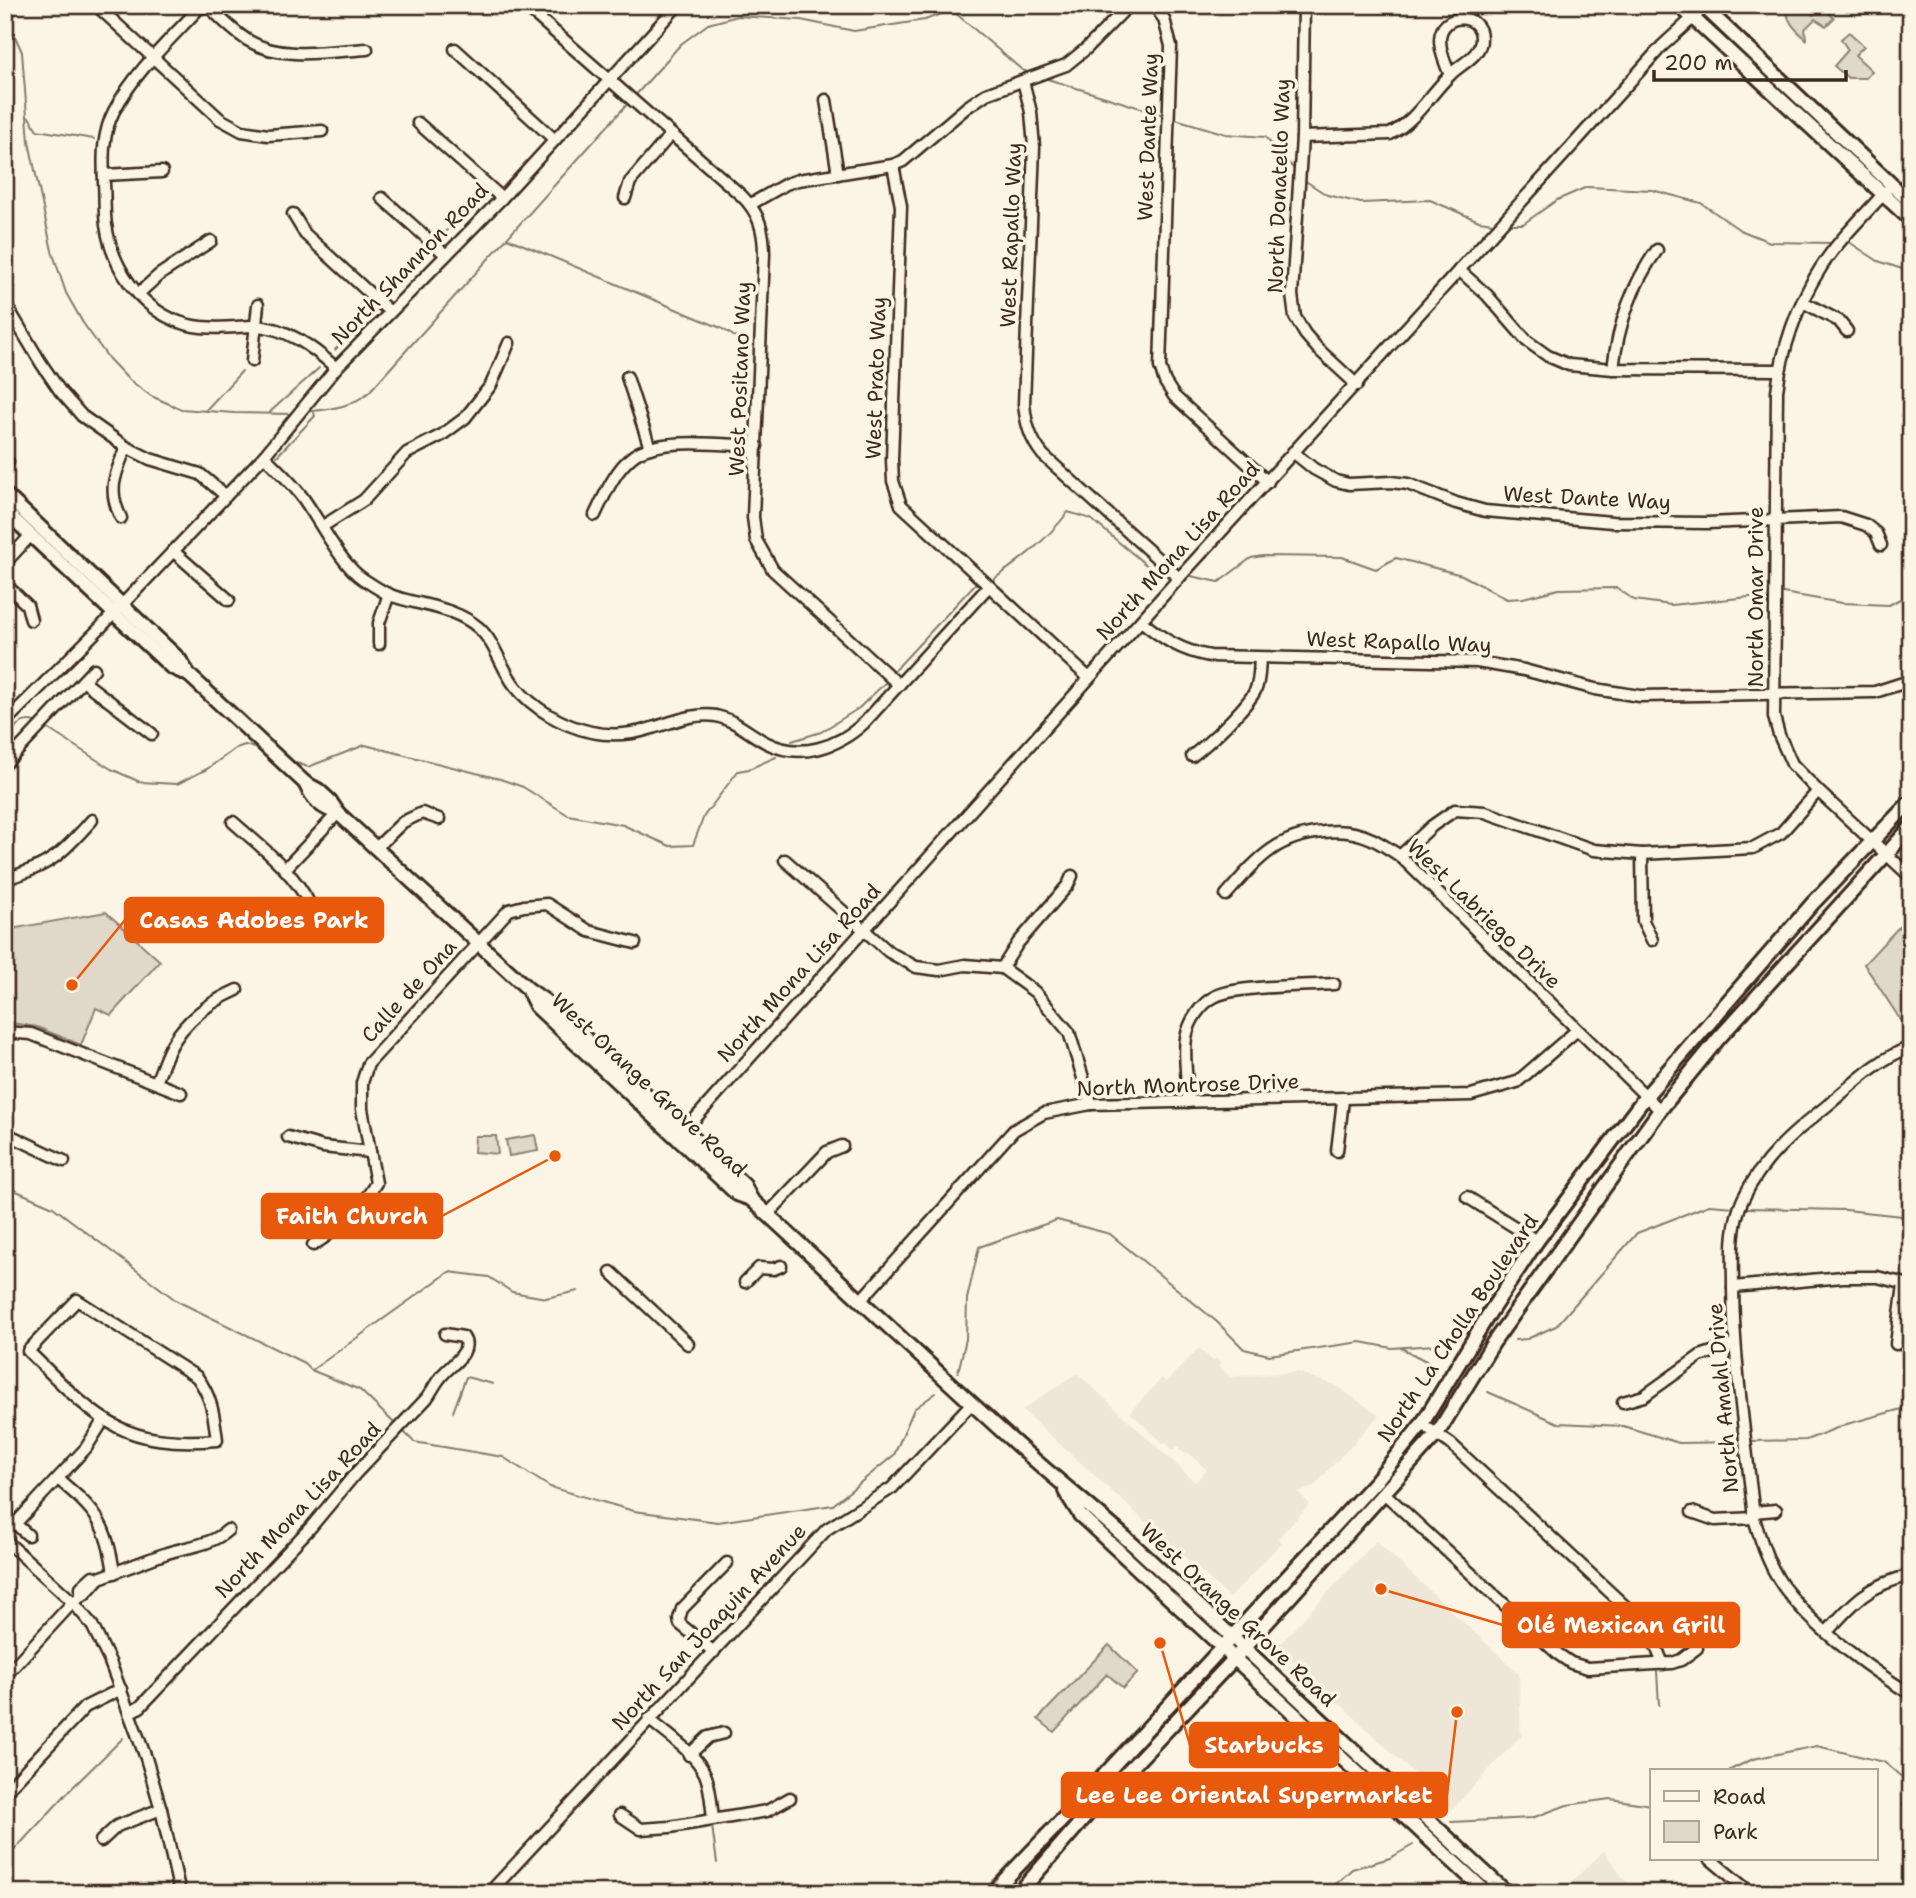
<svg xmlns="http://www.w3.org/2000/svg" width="1916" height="1898" viewBox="0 0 1916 1898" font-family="'Shantell Sans',sans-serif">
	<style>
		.built { fill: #eee6d6 }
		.green { fill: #e0d8c8; stroke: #8e8173; stroke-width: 2 }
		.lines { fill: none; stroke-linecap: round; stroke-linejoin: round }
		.stream { stroke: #85796b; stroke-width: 2 }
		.minor-casing { stroke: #3b2a1e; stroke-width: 15 }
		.major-casing { stroke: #3b2a1e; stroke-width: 18 }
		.minor { stroke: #fcf5e5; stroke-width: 10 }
		.major { stroke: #fcf5e5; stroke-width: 12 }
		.labels { text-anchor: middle; stroke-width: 7; stroke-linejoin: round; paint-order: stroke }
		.street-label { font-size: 21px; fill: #3b2a1e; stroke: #fcf5e5 }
		.leader { fill: none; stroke: #e8590c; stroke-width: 2.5 }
		.callout-dot { fill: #e8590c; stroke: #fcf5e5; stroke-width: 2.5 }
		.callout { fill: #e8590c; stroke: #e8590c; stroke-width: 2.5 }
		.callout-label { font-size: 23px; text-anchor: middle; font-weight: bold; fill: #fff }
	</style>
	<rect width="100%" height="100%" fill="#fcf5e5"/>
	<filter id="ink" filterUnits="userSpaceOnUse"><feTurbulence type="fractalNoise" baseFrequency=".0143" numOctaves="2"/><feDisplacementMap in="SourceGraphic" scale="14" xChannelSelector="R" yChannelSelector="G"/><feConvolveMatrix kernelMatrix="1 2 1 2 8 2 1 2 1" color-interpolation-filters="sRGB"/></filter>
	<g filter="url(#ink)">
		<g class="built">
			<path d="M1199 1348 1213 1361 1216 1358 1221 1363 1219 1366 1230 1377 1298 1372 1335 1385 1379 1415 1314 1486 1299 1493 1310 1504 1278 1538 1282 1542 1230 1598 1022 1410 1077 1373 1195 1482 1207 1470 1190 1454 1179 1450V1447L1176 1446 1173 1450 1165 1442 1164 1444 1130 1412 1162 1378 1166 1382Z"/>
			<path d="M1376 1541 1519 1674 1521 1736 1452 1809 1278 1646Z"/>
			<path d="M1604 1851 1634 1893H1560Z"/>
		</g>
		<g class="green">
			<path d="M1788 5H1802L1813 15 1823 7 1834 18 1826 26 1815 19 1805 29 1806 39C1796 30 1784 20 1788 5Z"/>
			<path d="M1849 32 1864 46 1855 55 1872 71 1866 78H1848L1834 66 1848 50 1841 39Z"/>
			<path d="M106 912 160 961 111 1015 96 1008 81 1045 37 1027 5 1022V930Z"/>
			<path d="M1911 914V1036L1864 964Z"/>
			<path d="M535 1135 538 1151 509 1156 506 1140Z"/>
			<path d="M475 1136H496L498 1154 474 1152Z"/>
			<path d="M1109 1645 1138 1673 1123 1688 1107 1674 1054 1732 1038 1719Z"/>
		</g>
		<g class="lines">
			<g class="stream">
				<path d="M953 11 1022 70 1030 73"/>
				<path d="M5 14 22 52 29 142 52 251 66 293 83 323 109 359 128 379 151 396 181 409 234 413 292 414"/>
				<path d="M1041 77 1163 115"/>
				<path d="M634 97 681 44 708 24 738 16 801 20 854 31 925 20 964 5"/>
				<path d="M29 117 37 130 94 139"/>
				<path d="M1172 118 1226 134 1265 137 1296 171"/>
				<path d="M1304 180 1327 195 1361 203 1430 200 1479 221 1493 223"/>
				<path d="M1512 224H1523L1557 200 1587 187 1652 190 1701 203 1740 230 1770 242 1833 243"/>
				<path d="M507 238 721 328 751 347"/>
				<path d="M437 240 447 230"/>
				<path d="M1845 242H1849L1878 261 1911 272"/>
				<path d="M385 294 429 248"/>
				<path d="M335 350 373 307"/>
				<path d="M205 411 242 371"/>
				<path d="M270 412 319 368"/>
				<path d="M305 412C328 409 351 408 369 392L630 101"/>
				<path d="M277 456 315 416 314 413"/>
				<path d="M1186 575 1219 582 1251 558 1263 556 1342 557 1376 569 1396 558 1462 575 1507 599 1523 598 1559 589 1617 588 1634 600 1671 605 1769 595"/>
				<path d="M994 579C1022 559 1047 540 1068 512L1091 519 1151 569 1170 575"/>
				<path d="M1783 593 1842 603 1889 605 1911 593"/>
				<path d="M895 670 975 584"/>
				<path d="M45 727 111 769 140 782 177 784 207 769 236 748 245 745 261 750"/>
				<path d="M5 738C14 728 23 716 37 723"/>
				<path d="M792 741 821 732 859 708 886 682"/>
				<path d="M289 760 308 767 365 745 500 779 523 787 568 815 623 825 670 846 693 845 704 816 738 771 749 769 776 757"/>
				<path d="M5 1186 53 1207 177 1301 304 1363 311 1370 360 1390 395 1424"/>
				<path d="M1744 1208 1846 1210 1911 1217"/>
				<path d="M1515 1340 1527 1339 1556 1326 1637 1233 1709 1205 1735 1207"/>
				<path d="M1401 1348 1428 1362"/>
				<path d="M312 1370 449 1272 489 1277 512 1292 546 1298 578 1291"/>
				<path d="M958 1372 966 1339 967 1299 979 1247 1057 1220 1110 1234 1217 1322 1244 1349 1269 1355 1361 1342 1392 1348 1448 1344"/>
				<path d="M1488 1392 1558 1423 1623 1426 1679 1443 1741 1442"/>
				<path d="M453 1412 466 1377 493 1384"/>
				<path d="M402 1430 414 1442 503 1457 550 1487 634 1511 718 1522 833 1505 894 1455 914 1409 936 1393"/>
				<path d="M1750 1441 1806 1440 1847 1424 1905 1408 1911 1411"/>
				<path d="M1657 1672 1659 1705"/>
				<path d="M1730 1770 1753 1759 1817 1746 1884 1762 1911 1785"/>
				<path d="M1451 1822 1532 1818 1567 1805 1610 1799 1652 1805"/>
				<path d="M712 1826 717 1863"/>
				<path d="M5 1860 72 1788 123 1738"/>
				<path d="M1326 1893 1352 1869 1390 1858 1413 1845"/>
			</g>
			<g class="minor-casing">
				<g id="minor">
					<path d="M96 5 220 119 242 131 268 135 322 131"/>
					<path d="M202 5C172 38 135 71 114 111 102 134 103 158 104 183 105 197 104 212 106 225 112 267 139 307 179 322 203 331 229 327 253 326 285 326 314 348 336 368"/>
					<path d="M207 5C220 17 233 32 249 41 283 61 330 51 367 49"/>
					<path d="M524 5 742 196C759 213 764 230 764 254L753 517 756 540 773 570 899 685"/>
					<path d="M1154 5 1164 19 1171 46 1160 367 1165 382 1174 396 1268 482"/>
					<path d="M1304 5 1302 137 1292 295 1295 317 1305 334 1318 349 1357 385"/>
					<path d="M455 49 555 140"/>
					<path d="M1023 81 1031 112 1034 147 1024 404C1026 424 1030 439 1043 455L1179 578"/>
					<path d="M826 100 838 174"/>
					<path d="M418 123 502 198"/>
					<path d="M1302 137 1390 134C1417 120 1430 94 1451 74 1461 64 1482 55 1481 38 1481 12 1441 12 1440 39 1440 51 1445 63 1450 75"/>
					<path d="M893 165 901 206 892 460 893 481 901 505 1089 678"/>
					<path d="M104 175 162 172"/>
					<path d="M1886 191C1864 216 1838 240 1820 269 1797 305 1782 349 1777 391L1774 717 1779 735 1792 764 1818 791 1911 877"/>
					<path d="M382 198 446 255"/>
					<path d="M625 198 630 182 671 134"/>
					<path d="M751 204 786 184 798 180 893 165 903 161 967 107 986 94 1066 65 1087 48 1129 5"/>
					<path d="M293 214 305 234 390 312"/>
					<path d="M1459 270 1487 295 1527 341 1548 356 1569 365 1613 369 1779 370"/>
					<path d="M138 294 159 275 211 241"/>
					<path d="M1803 302 1839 321 1847 331"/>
					<path d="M5 303 41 363 60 391 82 416 126 447 150 459 200 474 226 496"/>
					<path d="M252 361 258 305"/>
					<path d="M1613 369C1618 325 1631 286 1657 250"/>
					<path d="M627 377 650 448"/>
					<path d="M1293 452 1314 469 1336 481 1349 484 1391 482 1408 484 1456 503 1485 511 1612 522 1708 523 1841 517 1866 525 1876 533 1881 545"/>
					<path d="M264 456C276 468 289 480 300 494 318 517 340 564 363 579 371 584 381 591 390 595 419 606 454 606 479 628 496 644 501 668 515 686 533 709 564 726 591 732 611 736 630 735 649 729 671 723 693 712 716 716 736 720 749 734 767 743 801 760 838 747 864 723L989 586"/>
					<path d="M5 465 8 462"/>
					<path d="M595 515C605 494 615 470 633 456 659 436 725 445 757 446"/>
					<path d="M121 518C107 490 115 475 126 447"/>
					<path d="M323 526 364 500 407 453 442 435 465 418 491 385 509 343"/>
					<path d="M173 551 229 600"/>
					<path d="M5 563 31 535"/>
					<path d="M5 584 27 605 31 620"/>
					<path d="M1141 621C1163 639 1181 651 1210 656L1477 662 1524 670 1595 689 1640 696 1875 692 1903 683 1911 677"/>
					<path d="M379 644V623L389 594"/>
					<path d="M83 681 152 734"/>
					<path d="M5 722 101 627 264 456 336 368 502 198 678 5"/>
					<path d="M1192 756C1208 744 1246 708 1255 691 1260 681 1259 669 1260 658"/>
					<path d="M5 764 94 669"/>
					<path d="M233 822C261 847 293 870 310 905"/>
					<path d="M376 848 403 822 422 813 439 819"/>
					<path d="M1642 854 1643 921 1652 940"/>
					<path d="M1400 856 1432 826 1455 810 1485 812 1594 850 1642 854 1753 848 1781 833 1818 791"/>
					<path d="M785 860 889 952 916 967 939 970 965 965 1002 968 1035 992 1069 1032 1091 1104"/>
					<path d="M285 869 338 813"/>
					<path d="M5 879C50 866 62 854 92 820"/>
					<path d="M1226 895C1257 860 1275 836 1324 832 1340 830 1357 832 1372 839 1382 844 1391 850 1400 856L1660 1110"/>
					<path d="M1002 968 1018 943 1068 885 1072 876"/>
					<path d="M5 1032 31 1034 181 1093"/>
					<path d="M1911 1047C1879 1058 1853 1084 1828 1105 1794 1132 1762 1159 1743 1199 1730 1227 1733 1259 1733 1289 1734 1366 1746 1441 1754 1518 1762 1545 1771 1573 1790 1595 1818 1631 1872 1671 1911 1694"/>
					<path d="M156 1082C162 1069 166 1053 174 1041 189 1017 212 1001 237 990"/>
					<path d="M1188 1102C1188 1083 1183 1056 1186 1038 1189 1021 1201 1003 1216 996 1236 986 1308 986 1334 984"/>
					<path d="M685 1130 1179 578 1572 146 1662 46 1707 5"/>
					<path d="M5 1133 64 1161"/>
					<path d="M288 1137 323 1147 370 1152"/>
					<path d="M1337 1151 1343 1100"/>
					<path d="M1467 1197 1537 1241"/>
					<path d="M768 1214 827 1152 842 1146"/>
					<path d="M313 1245C339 1229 360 1210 376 1183L362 1109V1083L368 1064 509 910 524 906 547 904 589 931 635 943"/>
					<path d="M611 1272 688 1344"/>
					<path d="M745 1282 759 1268 774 1269 781 1266"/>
					<path d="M1733 1287 1843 1277H1877L1911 1285"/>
					<path d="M77 1300 197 1377C212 1397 214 1416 217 1440 117 1448 95 1416 28 1351Z"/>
					<path d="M861 1300 1014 1130 1044 1113 1091 1104 1471 1095 1517 1082 1576 1031"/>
					<path d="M1896 1344 1904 1285"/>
					<path d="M1623 1402 1644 1396 1700 1356 1734 1345"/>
					<path d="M1422 1424 1451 1444 1642 1622 1650 1631 1663 1664"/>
					<path d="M58 1479C96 1511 107 1523 114 1573"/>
					<path d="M1385 1494 1558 1654 1571 1663 1588 1668 1672 1663 1681 1660 1697 1648"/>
					<path d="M1692 1512 1715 1520 1754 1518"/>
					<path d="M1753 1512 1776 1510"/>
					<path d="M5 1515 28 1535"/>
					<path d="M15 1524 86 1448 103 1421"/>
					<path d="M5 1540 73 1602 92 1625 110 1662 146 1758 161 1809 180 1893"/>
					<path d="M81 1595V1587L93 1576 99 1578C122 1570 144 1561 167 1553 189 1546 210 1546 228 1530"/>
					<path d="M1827 1632C1854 1601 1869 1585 1911 1575"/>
					<path d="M714 1652 680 1624 679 1619 682 1609 727 1563"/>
					<path d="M5 1676 73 1602 86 1593 99 1578"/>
					<path d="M130 1712 140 1707 311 1527 356 1473 427 1398C432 1391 435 1384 440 1378 448 1366 474 1353 463 1337L445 1334"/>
					<path d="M649 1719C667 1735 695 1752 705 1774 711 1788 711 1804 713 1818"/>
					<path d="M689 1755 708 1737 724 1733"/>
					<path d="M5 1792 85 1707 121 1689"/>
					<path d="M1910 1805 1911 1806"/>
					<path d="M620 1815 641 1829 670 1827 767 1811 790 1798"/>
					<path d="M101 1841 117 1826 161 1809"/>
					<path d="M1709 1858 1751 1893"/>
					<path d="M489 1893 827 1529 892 1488 972 1403"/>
				</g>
			</g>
			<g class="major-casing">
				<g id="major">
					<path d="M1679 5 1911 220"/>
					<path d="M1702 5 1911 203"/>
					<path d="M5 494 179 659 189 675 305 783 318 790 330 801 338 813 528 989 545 1001 744 1185 751 1199C839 1280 926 1362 1014 1442 1055 1479 1099 1513 1139 1550L1507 1893"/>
					<path d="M5 511 171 667 189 675"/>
					<path d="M305 783C313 800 321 808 338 813"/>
					<path d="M528 990 536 1006 737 1194 751 1199"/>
					<path d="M1065 1491 1080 1515 1487 1893"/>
					<path d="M992 1893 1083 1798 1376 1481 1422 1424 1490 1312 1537 1241 1646 1096 1813 903 1911 801"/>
					<path d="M1019 1893 1093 1808 1234 1659 1437 1434 1493 1343 1660 1110 1719 1038 1911 827"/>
				</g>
			</g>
			<use href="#minor" class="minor"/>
			<use href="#major" class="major"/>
		</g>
	</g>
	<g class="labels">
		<g class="street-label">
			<text transform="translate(1148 137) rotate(-88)" y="7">West Dante Way</text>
			<text transform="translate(1279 186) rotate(-88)" y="7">North Donatello Way</text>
			<text transform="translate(1011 235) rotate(-88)" y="7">West Rapallo Way</text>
			<text transform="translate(410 264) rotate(-46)" y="7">North Shannon Road</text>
			<text transform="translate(876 378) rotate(-88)" y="7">West Prato Way</text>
			<text transform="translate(740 379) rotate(-88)" y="7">West Positano Way</text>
			<text transform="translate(1587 498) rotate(3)" y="7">West Dante Way</text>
			<text transform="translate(1178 551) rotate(-48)" y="7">North Mona Lisa Road</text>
			<text transform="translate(1756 597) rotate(-90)" y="7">North Omar Drive</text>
			<text transform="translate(1399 642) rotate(2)" y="7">West Rapallo Way</text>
			<text transform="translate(1484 914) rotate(44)" y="7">West Labriego Drive</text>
			<text transform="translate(799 973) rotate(-48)" y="7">North Mona Lisa Road</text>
			<text transform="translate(409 991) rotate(-48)" y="7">Calle de Ona</text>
			<text transform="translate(649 1085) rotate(43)" y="7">West Orange Grove Road</text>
			<text transform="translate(1188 1085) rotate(-2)" y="7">North Montrose Drive</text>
			<text transform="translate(1458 1328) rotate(-56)" y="7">North La Cholla Boulevard</text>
			<text transform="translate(1723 1398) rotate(-95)" y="7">North Amahl Drive</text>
			<text transform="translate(298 1510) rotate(-47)" y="7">North Mona Lisa Road</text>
			<text transform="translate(1238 1615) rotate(43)" y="7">West Orange Grove Road</text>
			<text transform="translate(709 1627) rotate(-47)" y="7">North San Joaquin Avenue</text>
		</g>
	</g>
	<path class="leader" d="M72 985L125 920M555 1156L442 1216M1381 1589L1503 1625M1160 1643L1190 1745M1457 1712L1447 1795"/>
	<g class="callout-dot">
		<circle cx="72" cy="985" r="7"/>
		<circle cx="555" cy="1156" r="7"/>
		<circle cx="1381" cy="1589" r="7"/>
		<circle cx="1160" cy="1643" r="7"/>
		<circle cx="1457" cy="1712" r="7"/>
	</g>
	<g class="callout">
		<rect x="125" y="898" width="258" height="44" rx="7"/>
		<rect x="262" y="1194" width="180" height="44" rx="7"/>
		<rect x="1503" y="1603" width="236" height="44" rx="7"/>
		<rect x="1190" y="1723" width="148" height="44" rx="7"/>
		<rect x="1062" y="1773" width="385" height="44" rx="7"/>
	</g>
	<g class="callout-label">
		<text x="254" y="928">Casas Adobes Park</text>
		<text x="352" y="1224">Faith Church</text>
		<text x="1621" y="1633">Olé Mexican Grill</text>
		<text x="1264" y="1753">Starbucks</text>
		<text x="1254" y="1803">Lee Lee Oriental Supermarket</text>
	</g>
	<rect width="1916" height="1898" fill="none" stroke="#fcf5e5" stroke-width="28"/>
	<rect x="14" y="14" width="1888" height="1870" fill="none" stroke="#3b2a1e" stroke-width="2.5" filter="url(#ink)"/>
	<rect x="1650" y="1769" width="228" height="91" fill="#fcf5e5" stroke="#afa495" stroke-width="2"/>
	<rect x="1664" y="1791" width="35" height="10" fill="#fcf5e5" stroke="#afa495" stroke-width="2"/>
	<text x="1713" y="1804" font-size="21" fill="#3b2a1e">Road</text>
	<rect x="1664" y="1821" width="35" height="21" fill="#e0d8c8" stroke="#afa495" stroke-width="2"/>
	<text x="1713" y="1839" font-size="21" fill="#3b2a1e">Park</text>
	<path d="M1654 70v10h192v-10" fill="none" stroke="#3b2a1e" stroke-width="3.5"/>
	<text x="1664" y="70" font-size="21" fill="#3b2a1e" stroke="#fcf5e5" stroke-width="5" paint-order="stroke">200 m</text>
</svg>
